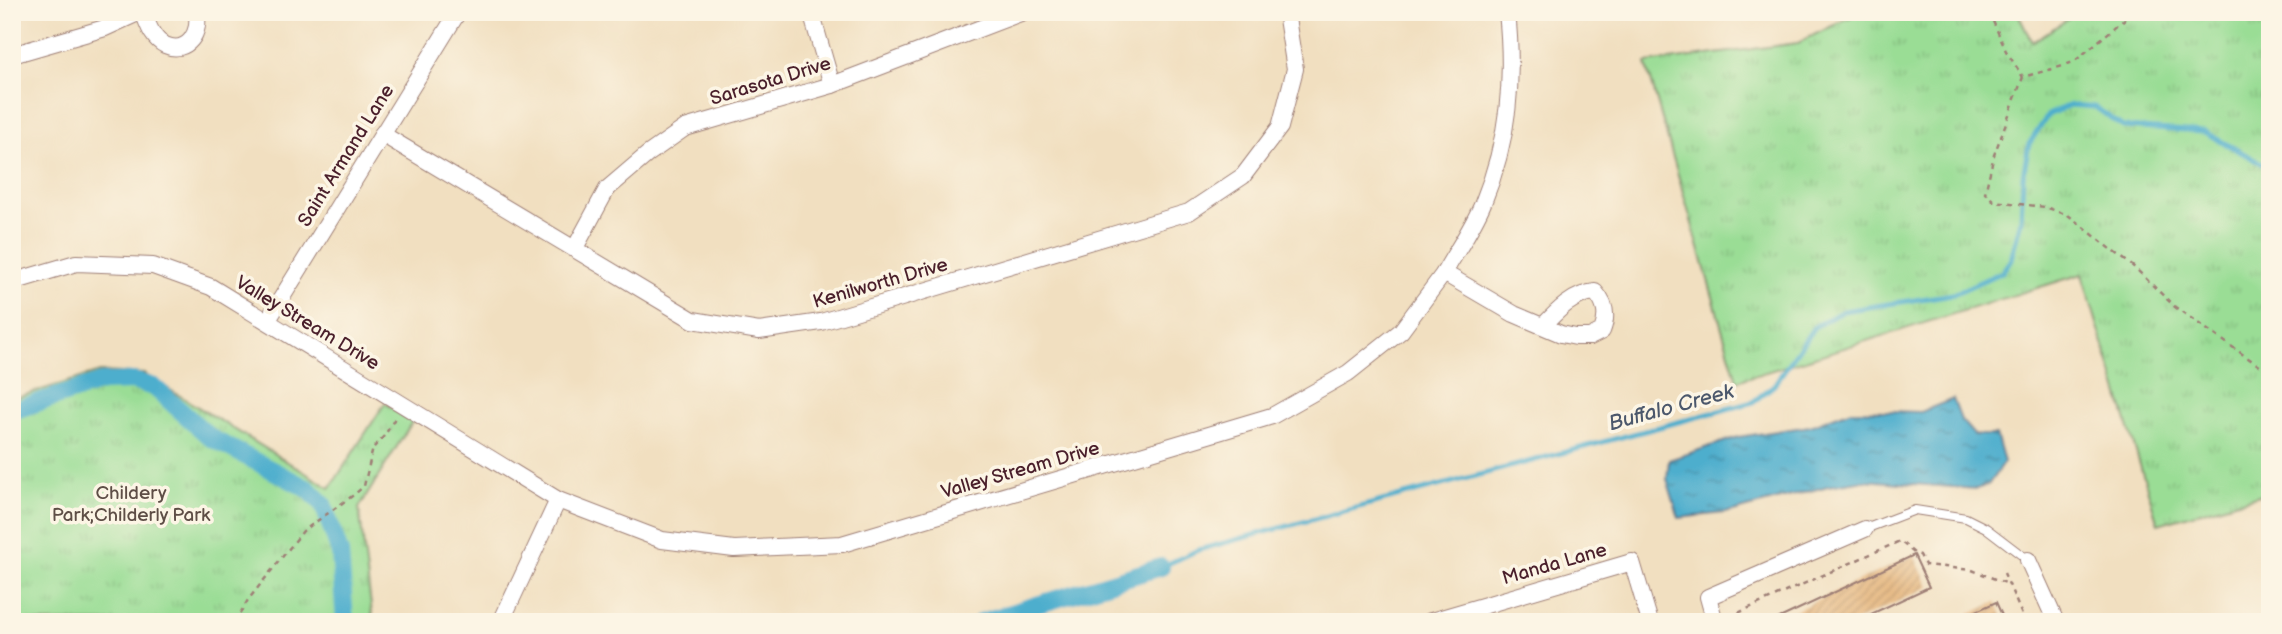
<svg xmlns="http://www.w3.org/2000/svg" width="2282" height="634" viewBox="0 0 2282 634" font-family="'Balsamiq Sans',sans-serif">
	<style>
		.park { fill: url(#park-tufts); stroke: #727e60; stroke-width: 2 }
		.water { fill: url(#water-ripples); stroke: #4c667c; stroke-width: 2 }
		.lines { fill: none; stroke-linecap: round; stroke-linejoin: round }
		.stream { stroke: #4eaecd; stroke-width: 5 }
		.canal { stroke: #4eaecd; stroke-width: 18 }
		.building { fill: url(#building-hatch) }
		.lane-casing { stroke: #9e7f76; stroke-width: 10 }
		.street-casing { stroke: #9e7f76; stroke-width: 18 }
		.path { stroke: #9e7f76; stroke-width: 2.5; stroke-dasharray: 5 5; stroke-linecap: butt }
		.lane { stroke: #fff; stroke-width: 8 }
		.street { stroke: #fff; stroke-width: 16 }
		.labels { text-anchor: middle; stroke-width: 7; stroke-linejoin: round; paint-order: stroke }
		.street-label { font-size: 19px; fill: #4a1f2b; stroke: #fcf5e5 }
		.park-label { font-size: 19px; fill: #5e4e46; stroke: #fcf5e5 }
		.water-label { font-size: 21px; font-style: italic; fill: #4c586c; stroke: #fcf5e5 }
	</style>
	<defs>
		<pattern id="park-tufts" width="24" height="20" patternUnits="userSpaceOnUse" patternTransform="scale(1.75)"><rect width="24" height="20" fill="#9add95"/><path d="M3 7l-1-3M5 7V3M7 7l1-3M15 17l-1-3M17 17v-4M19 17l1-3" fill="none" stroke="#86bd81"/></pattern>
		<pattern id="water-ripples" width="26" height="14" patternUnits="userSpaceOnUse" patternTransform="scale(1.75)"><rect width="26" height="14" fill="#4eaecd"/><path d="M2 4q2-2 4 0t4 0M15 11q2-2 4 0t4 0" fill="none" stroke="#438da7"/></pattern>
		<pattern id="building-hatch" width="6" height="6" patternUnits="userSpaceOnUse" patternTransform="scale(1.75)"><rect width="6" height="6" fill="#e3b075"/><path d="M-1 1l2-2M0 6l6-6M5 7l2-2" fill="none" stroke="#ba8f60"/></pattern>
	</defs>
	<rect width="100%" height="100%" fill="#fcf5e5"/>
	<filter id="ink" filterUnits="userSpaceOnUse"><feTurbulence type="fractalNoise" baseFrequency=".0143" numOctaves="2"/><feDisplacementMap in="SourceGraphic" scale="14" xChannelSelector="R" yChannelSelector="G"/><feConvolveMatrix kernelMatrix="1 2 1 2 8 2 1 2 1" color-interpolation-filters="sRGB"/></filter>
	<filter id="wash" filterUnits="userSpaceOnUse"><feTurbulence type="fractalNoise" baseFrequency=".00686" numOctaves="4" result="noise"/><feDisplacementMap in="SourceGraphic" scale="28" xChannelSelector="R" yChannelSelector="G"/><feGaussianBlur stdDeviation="1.57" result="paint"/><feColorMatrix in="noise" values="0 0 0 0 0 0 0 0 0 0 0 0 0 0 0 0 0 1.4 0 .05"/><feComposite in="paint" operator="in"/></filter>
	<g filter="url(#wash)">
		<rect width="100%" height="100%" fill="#f1dfc0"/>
		<g class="park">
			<path d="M1860 12H2017L2032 42 2079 12H2270V492L2158 524 2082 274 1737 381 1646 63 1798 43Z"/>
			<path d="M100 372 144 374 330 488 385 403 412 422 359 508 373 622H12V399Z"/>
		</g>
		<path class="water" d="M1953 399 1961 420 1974 435H1996L2004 462 1988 485 1976 489 1864 480 1828 486 1733 512 1679 518 1667 479 1669 460 1738 437 1810 426 1851 410 1921 412Z"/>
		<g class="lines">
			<path class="stream" d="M1161 567 1198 550 1753 402 1774 385 1814 327 1843 311 1953 294 2002 272 2011 259 2021 220 2023 176 2029 144 2048 115 2070 105 2095 107 2123 127 2204 132 2265 165 2270 174"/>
			<g class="canal">
				<path d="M12 411 102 382 133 381 154 387 211 438 308 489 323 504 340 553 345 622"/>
				<path d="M981 622 1161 567"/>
			</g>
		</g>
		<g id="blocks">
			<g class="building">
				<path d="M1914 555 1929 587 1854 622H1771Z"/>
				<path d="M1996 602 2005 622H1965L1963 617Z"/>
			</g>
		</g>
	</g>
	<g filter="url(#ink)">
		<use href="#blocks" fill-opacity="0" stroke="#9e7f76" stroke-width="2"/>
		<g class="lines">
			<g class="lane-casing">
				<path id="lane" d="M1865 529 1915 510 1966 518 1986 528 2028 560"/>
			</g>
			<g class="street-casing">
				<g id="street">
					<path d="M143 12C148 24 152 39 165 45 187 55 202 32 196 12"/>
					<path d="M811 12 832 85"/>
					<path d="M12 55 105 28 140 12"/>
					<path d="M382 134 693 320 759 331 821 322 1189 212 1243 176 1280 127 1295 69 1286 12"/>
					<path d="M575 248 607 189 648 154 685 128 832 85 1023 12"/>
					<path d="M1444 273C1457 250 1473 227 1483 203 1509 140 1514 79 1507 12"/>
					<path d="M12 282 76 263 153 266 211 287 558 500 662 540 734 549 842 544 1272 416 1348 373 1401 331 1444 273 1514 314 1561 334 1576 337H1590L1602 331C1608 316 1606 304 1595 292 1573 294 1557 311 1543 326"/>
					<path d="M268 320 458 12"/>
					<path d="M2028 560 2056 622"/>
					<path d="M501 622 558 500"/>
					<path d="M1428 622 1632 562 1650 622"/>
					<path d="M1715 622 1708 597 1865 529"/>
				</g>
			</g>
			<g class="path">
				<path d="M1989 12 2006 51 2023 77"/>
				<path d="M2133 12 2075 61 2063 66 2023 77 1994 155 1985 193 1994 201 2045 207 2068 215 2135 268 2175 307 2261 367 2270 370"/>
				<path d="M2004 573 2025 622"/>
				<path d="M235 622 248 600 303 531 355 494 364 486 373 448 385 435 395 418"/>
				<path d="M1735 622 1738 613 1900 541 1914 553 1920 555 1925 565 1972 570 2008 584"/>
			</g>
			<use href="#lane" class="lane"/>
			<use href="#street" class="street"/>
		</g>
	</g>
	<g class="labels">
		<g class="street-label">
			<text transform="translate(770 80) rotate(-17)" y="7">Sarasota Drive</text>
			<text transform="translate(345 155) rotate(-58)" y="7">Saint Armand Lane</text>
			<text transform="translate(880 282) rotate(-16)" y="7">Kenilworth Drive</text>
			<text transform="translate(308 322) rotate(31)" y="7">Valley Stream Drive</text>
			<text transform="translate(1020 469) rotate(-16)" y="7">Valley Stream Drive</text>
			<text transform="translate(1554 563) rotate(-16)" y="7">Manda Lane</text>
		</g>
		<g class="park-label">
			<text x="131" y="499">Childery<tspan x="131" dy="22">Park;Childerly Park</tspan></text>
		</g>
		<g class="water-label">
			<text transform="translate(1671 407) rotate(-15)" y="7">Buffalo Creek</text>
		</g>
	</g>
	<rect width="2282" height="634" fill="none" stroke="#fcf5e5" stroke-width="42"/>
</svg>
